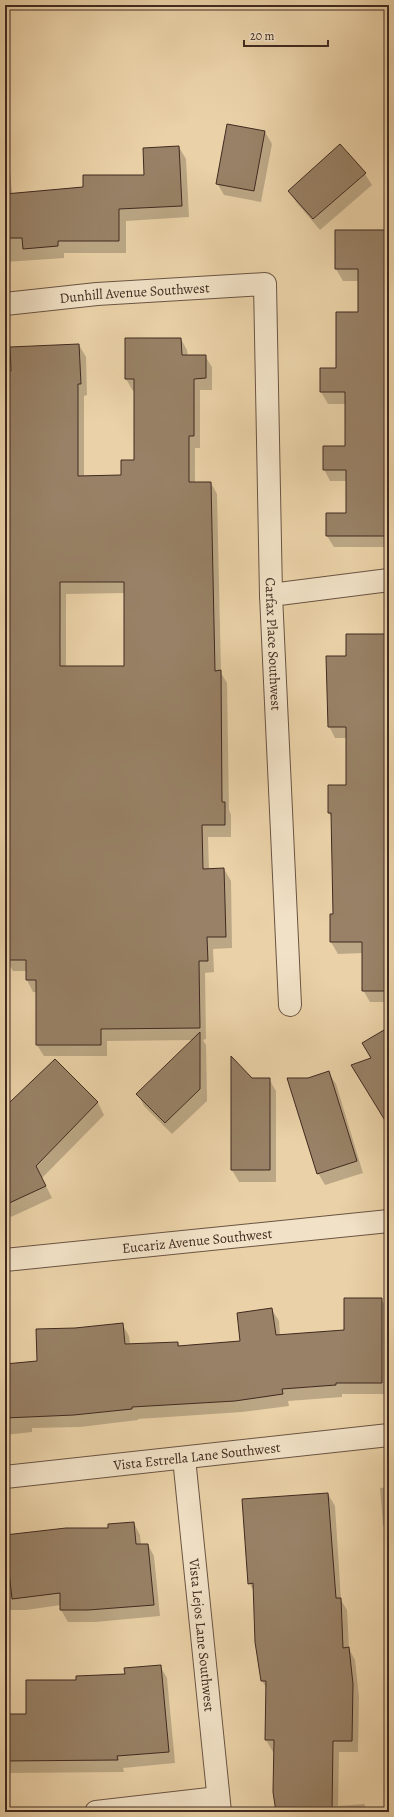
<svg xmlns="http://www.w3.org/2000/svg" width="394" height="1817" viewBox="0 0 394 1817" font-family="Alegreya,serif">
	<style>
		.shadow { fill: #0003; fill-rule: evenodd }
		.building { fill: #988166; stroke: #402a20; fill-rule: evenodd }
		.lines { fill: none; stroke-linecap: round; stroke-linejoin: round }
		.minor-casing { stroke: #6a5442; stroke-width: 24 }
		.minor { stroke: #f1e1c6; stroke-width: 22 }
		.labels { text-anchor: middle; stroke-width: 3; stroke-linejoin: round; paint-order: stroke }
		.street-label { font-size: 14px; fill: #402a20; stroke: #f1e1c6 }
	</style>
	<rect width="100%" height="100%" fill="#ead1a7"/>
	<filter id="stains"><feTurbulence type="fractalNoise" baseFrequency=".005" numOctaves="4"/><feColorMatrix values="0 0 0 0 .2 0 0 0 0 .09 0 0 0 0 .02 0 0 0 .5 -.17"/></filter>
	<radialGradient id="worn" r=".72"><stop offset=".6" stop-color="#630" stop-opacity="0"/><stop offset="1" stop-color="#630" stop-opacity=".3"/></radialGradient>
	<g class="shadow">
		<path d="M228 125 265 132 272 144 261 202 224 195 217 183Z"/>
		<path d="M340 146 365 174 372 185 320 230 296 202 289 191Z"/>
		<path d="M179 147 186 159 189 217 126 221V253H64V258L5 262V160L10 170 12 194 84 188 145 176Z"/>
		<path d="M336 231H389V547H334L327 536 347 514V481H330L324 469 346 447V404H328L321 392V369H337L359 313V281H343L336 269Z"/>
		<path d="M126 339H181L187 350 188 356H205L212 367V390H200V448H195V483H211L217 494 221 673 227 683 229 810 231 815V837H208L209 870 224 869 231 881 232 948 213 949 214 972 205 973 206 1039 203 1040 206 1045 207 1101 172 1134 144 1106 138 1094 193 1040 107 1041V1056H44L37 1045V992H33L27 980V971H13L6 960 5 373 13 372 79 345 86 357 87 395 84 396V477L122 476 135 461V391H133L126 379ZM125 593V667H66V594Z"/>
		<path d="M389 635V1016L385 1009V1002H370L363 990V953L338 954 331 942V915H334L333 819 329 813 347 786V738H335L329 726 347 657Z"/>
		<path d="M55 1061 98 1103 104 1115 42 1178 52 1198 11 1217 5 1207V1106L10 1103Z"/>
		<path d="M329 1073 336 1084 363 1173 325 1185 318 1173 308 1079Z"/>
		<path d="M252 1079H269L276 1091V1182H239L232 1170Z"/>
		<path d="M381 1299 388 1310 389 1321 388 1394H342V1397L288 1401 289 1406 242 1412 138 1419V1420L80 1427 32 1428V1432L5 1435V1365L38 1362 75 1329 122 1324 129 1336 130 1344 178 1343 180 1347 241 1342 272 1310 279 1321 280 1336 345 1331Z"/>
		<path d="M389 1487V1535L383 1525 380 1488Z"/>
		<path d="M328 1494 335 1506 341 1600 347 1610 349 1649 355 1660 359 1697 358 1752H339L338 1806 364 1804 369 1812H276L275 1752H273L266 1740 267 1689 262 1681 256 1642 255 1593 249 1583Z"/>
		<path d="M134 1523 140 1535 141 1545H148L154 1556 160 1616 95 1622H68L61 1610V1605L26 1610H5V1544L109 1529Z"/>
		<path d="M160 1666 167 1678 175 1763 123 1768 124 1772 5 1773V1715H27L77 1681 126 1675Z"/>
	</g>
	<g class="building">
		<path d="M227 124 265 131 254 191 216 184Z"/>
		<path d="M340 144 366 173 313 219 288 191Z"/>
		<path d="M179 146 182 206 119 209V241H58V246L23 249 22 238H5V194L83 187V175H144L143 148Z"/>
		<path d="M335 230H389V536H326V513H346V470H323V446H345V392H320V368H336V312H358V269H335Z"/>
		<path d="M125 338H181L182 355H206V378L194 379V436H189V482H211L215 671 221 670 222 802H225V825H202L203 869 224 868 226 937H207L208 961H199L200 1028 101 1029V1045H36V980H26V960H5V372L11 371 10 347 79 344 81 384H78V476L121 475V460H134V379H125ZM60 582H124V666H60Z"/>
		<path d="M346 634H389V991H362V942H330V914H333L331 813H328V785H346V727H328L326 656H346Z"/>
		<path d="M389 1027V1127L351 1065 371 1058 362 1043Z"/>
		<path d="M200 1032V1089L165 1123 136 1094Z"/>
		<path d="M231 1056 252 1078H270V1170H231Z"/>
		<path d="M55 1059 98 1102 36 1166 46 1186 5 1205V1105L10 1102Z"/>
		<path d="M329 1071 357 1161 317 1174 287 1078H308Z"/>
		<path d="M344 1298H382V1383H336V1385L282 1389 283 1394 235 1401 132 1407V1409L74 1415 5 1418V1364L37 1361 36 1329 75 1328 123 1323 125 1344 178 1342V1346L240 1341 237 1313 272 1308 276 1335 344 1330Z"/>
		<path d="M328 1493 336 1598H341L343 1648 349 1647 353 1684 352 1741H333L332 1812H276L273 1792 274 1740H265L266 1681H261L255 1642 253 1583 248 1584 242 1499Z"/>
		<path d="M134 1522 136 1544H148L154 1605 88 1610H60V1593L12 1599 5 1535 66 1528H108V1524Z"/>
		<path d="M161 1665 169 1752 117 1756 118 1760 5 1761V1714H26V1680H76V1676L125 1674 124 1668Z"/>
	</g>
	<g class="lines">
		<g class="minor-casing">
			<g id="minor">
				<path id="s1" d="M5 304 97 294 265 284 271 595 290 1005"/>
				<path d="M271 595 389 580"/>
				<path id="s2" d="M5 1260 389 1221"/>
				<path id="s3" d="M184 1458 220 1812"/>
				<path id="s4" d="M5 1477 389 1435"/>
				<path d="M96 1812 218 1798"/>
			</g>
		</g>
		<use href="#minor" class="minor"/>
	</g>
	<g class="labels">
		<g class="street-label">
			<text dy="5" stroke="none"><textPath href="#s1" startOffset="130">Dunhill Avenue Southwest</textPath></text>
			<text dy="5" stroke="none"><textPath href="#s1" startOffset="621">Carfax Place Southwest</textPath></text>
			<text dy="5" stroke="none"><textPath href="#s2" startOffset="193">Eucariz Avenue Southwest</textPath></text>
			<text dy="5" stroke="none"><textPath href="#s4" startOffset="193">Vista Estrella Lane Southwest</textPath></text>
			<text dy="5" stroke="none"><textPath href="#s3" startOffset="178">Vista Lejos Lane Southwest</textPath></text>
		</g>
	</g>
	<rect width="394" height="1817" fill="none" stroke="#ead1a7" stroke-width="20"/>
	<rect x="6" y="6" width="382" height="1805" fill="none" stroke="#402a20" stroke-width="2"/>
	<rect x="10" y="10" width="374" height="1797" fill="none" stroke="#402a20"/>
	<path d="M244 40v6h84v-6" fill="none" stroke="#402a20" stroke-width="2"/>
	<text x="250" y="40" font-size="12" fill="#402a20" stroke="#f1e1c6" stroke-width="3" paint-order="stroke">20 m</text>
	<rect width="100%" height="100%" filter="url(#stains)"/>
	<rect width="100%" height="100%" fill="url(#worn)"/>
</svg>
